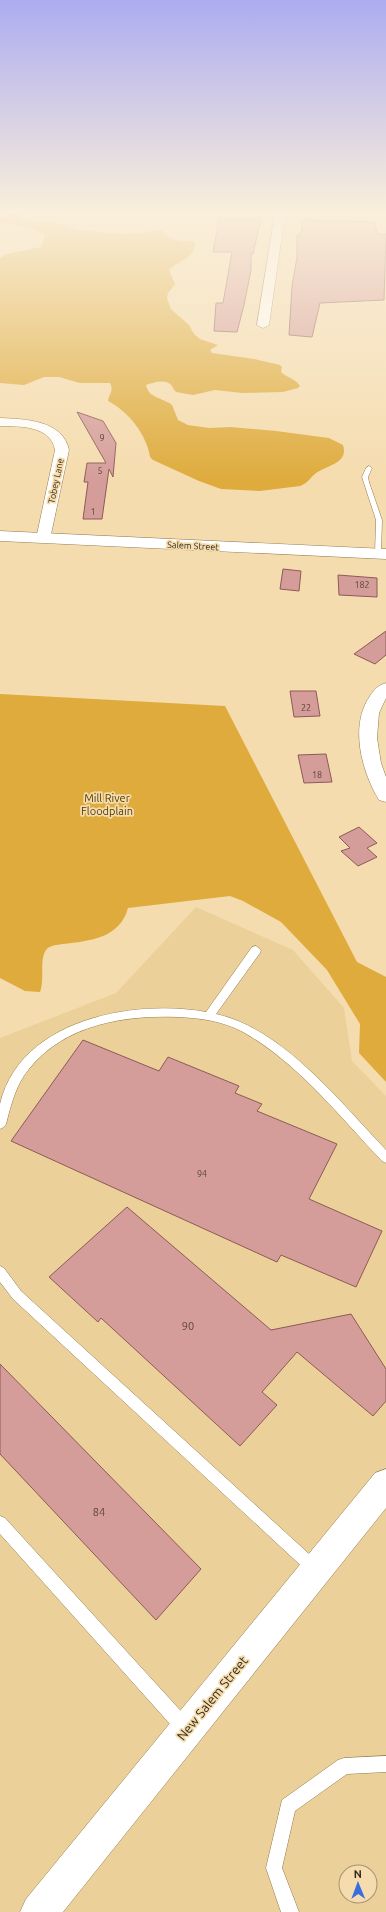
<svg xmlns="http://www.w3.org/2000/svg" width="386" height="1912" viewBox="0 0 386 1912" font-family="Ubuntu,sans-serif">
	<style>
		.built { fill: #ecd09a; fill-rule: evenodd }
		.green { fill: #deab3c }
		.building { fill: #d59d9a; stroke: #8c5a58 }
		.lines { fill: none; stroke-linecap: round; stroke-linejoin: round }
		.service-casing { stroke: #917a4e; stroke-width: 1 }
		.minor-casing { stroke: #917a4e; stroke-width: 1 }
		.tertiary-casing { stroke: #917a4e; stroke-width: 1 }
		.secondary-casing { stroke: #917a4e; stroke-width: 1 }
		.service { fill: #fff; fill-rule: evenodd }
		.minor { fill: #fff; fill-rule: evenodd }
		.tertiary { fill: #fff; fill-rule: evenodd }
		.secondary { fill: #fff; fill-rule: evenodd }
		.labels { text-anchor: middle; stroke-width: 3.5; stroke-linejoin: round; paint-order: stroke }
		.number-label { font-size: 9px; fill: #5c4638 }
		.far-street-label { font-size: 9px; fill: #332917; stroke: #f5dcae }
		.park-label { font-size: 11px; fill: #513900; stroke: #f5dcae }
		.near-number-label { font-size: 11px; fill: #5c4638 }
		.near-street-label { font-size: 13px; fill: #332917; stroke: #f5dcae }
	</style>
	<rect width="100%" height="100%" fill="#f5dcae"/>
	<path class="built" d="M196 907 293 950 344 1008 352 1061 386 1096V1912H0V1038L116 993ZM346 1872H370V1896H346Z"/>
	<g class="green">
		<path d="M9 214H23L18 218 29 221 52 222 79 230 111 233 128 234 162 230 171 239 181 241H195C196 259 178 260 169 270L175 284 168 293 167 298 171 309 189 325 194 334 200 339 218 345 210 350 212 353 254 359 280 365 282 367 281 372C287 378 295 378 300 386L298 388 283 392 242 393 215 390 193 395 176 392C174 390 173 388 172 386 166 378 153 383 146 385 149 399 162 397 172 405L178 420 188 425 209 428 230 427 276 431 329 438 343 445C349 464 326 465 315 474 309 479 308 483 300 486L260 491 221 489 199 481 153 460 150 457C147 435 128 411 108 401 109 394 114 391 110 383H80L59 377H44L24 385 0 383V258L7 254 41 247 45 235 30 228 0 222V220Z"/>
		<path d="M0 694 225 706 357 962 386 977V1082L359 1053 360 1024 327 970 281 922 243 901 230 896 128 908C120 938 90 941 63 944 57 945 50 945 46 950 39 960 45 979 40 992L25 991 0 978Z"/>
	</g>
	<g class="building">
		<path d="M219 219H261L253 254H251V270L244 305 237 332 214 331 216 303H223L232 252H213Z"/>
		<path d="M301 220 372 222 375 223 377 234H386L384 300 320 303 312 337 289 335 292 286 297 258V235H300V232H302Z"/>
		<path d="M77 412 103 421 116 443 113 477 109 469 102 519H83L88 482H84L87 463H106Z"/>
		<path d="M283 569 301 571 299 591 280 589Z"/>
		<path d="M338 575 377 578V597L339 595Z"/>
		<path d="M386 631V655L375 664 354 654Z"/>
		<path d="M290 691H316L320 716 294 717Z"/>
		<path d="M326 754 332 782 304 783 298 755Z"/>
		<path d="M359 827 377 843 367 848 377 857 358 866 341 851 350 848 339 837Z"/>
		<path d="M83 1040 159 1071 168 1057 239 1086 235 1093 262 1104 257 1111 337 1144 309 1199 382 1231 356 1287 281 1255 277 1262 11 1141Z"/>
		<path d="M127 1207 271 1330 351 1314 386 1369V1401L373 1416 297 1352 262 1392 277 1405 240 1446 101 1318 98 1322 49 1277Z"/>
		<path d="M0 1364 201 1569 156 1620 0 1454Z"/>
	</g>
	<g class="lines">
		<g class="service-casing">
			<g id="service">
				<path d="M369 466 372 468 368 477 369 482 382 520 381 554 378 556 375 554 376 520 362 477 366 468Z"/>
				<path d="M256 946 261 950 260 953 216 1014C282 1028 341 1103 386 1150V1163L382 1161C339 1116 298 1063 243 1032 223 1021 200 1018 178 1017 125 1015 65 1024 29 1069 16 1084 11 1105 6 1124L4 1127 0 1129C0 1121 0 1112 0 1104 20 1019 134 999 206 1012L252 947Z"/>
				<path d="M0 1266 4 1268 21 1291 319 1563 321 1568 319 1573 314 1575 309 1573 13 1299 0 1282Z"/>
				<path d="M0 1516 5 1518 190 1721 192 1727 190 1733 184 1735 178 1733 0 1534Z"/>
				<path d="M386 1756V1772L347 1774 295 1811 282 1868 299 1912H281L266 1868 282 1800 338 1760 344 1758Z"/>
			</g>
		</g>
		<g class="minor-casing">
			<g id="minor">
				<path d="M275 214H285L269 325 263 328 257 325Z"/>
				<path d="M0 418C25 419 63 420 69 450L50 539 48 542H38L36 539 55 450C51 426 20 426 0 426Z"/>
				<path d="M386 683V698L379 713 377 738 381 763 386 777V802L379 800C362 772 349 726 370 696 374 690 378 685 386 683Z"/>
			</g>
		</g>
		<g class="tertiary-casing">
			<path id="tertiary" d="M386 1469V1508L63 1912H20L26 1899 375 1473Z"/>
		</g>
		<g class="secondary-casing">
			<path id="secondary" d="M0 531 386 549V559L0 541Z"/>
		</g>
		<use href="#service" class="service"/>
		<use href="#minor" class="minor"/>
		<use href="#tertiary" class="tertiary"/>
		<use href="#secondary" class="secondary"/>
	</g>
	<linearGradient id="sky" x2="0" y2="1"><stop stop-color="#acacf0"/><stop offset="0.44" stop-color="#faefdb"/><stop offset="1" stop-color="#faefdb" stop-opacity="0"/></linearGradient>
	<rect width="386" height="482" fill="url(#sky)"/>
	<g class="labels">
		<g class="number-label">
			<text x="102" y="441">9</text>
			<text x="100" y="474">5</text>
			<text x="93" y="515">1</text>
			<text x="362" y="588">182</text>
			<text x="306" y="711">22</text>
			<text x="317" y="778">18</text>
			<text x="202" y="1177">94</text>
		</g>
		<g class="far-street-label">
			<text transform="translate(56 481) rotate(-78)" y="3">Tobey Lane</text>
			<text transform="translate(193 546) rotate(3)" y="3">Salem Street</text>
		</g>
		<g class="park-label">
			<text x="107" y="802">Mill River<tspan x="107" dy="13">Floodplain</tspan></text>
		</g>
		<g class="near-number-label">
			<text x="188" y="1330">90</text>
			<text x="99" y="1516">84</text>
		</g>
		<g class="near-street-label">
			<text transform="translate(212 1698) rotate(-51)" y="5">New Salem Street</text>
		</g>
	</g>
	<g transform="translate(358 1884) rotate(359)"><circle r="19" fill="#f5dcae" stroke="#a79472"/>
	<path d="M0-3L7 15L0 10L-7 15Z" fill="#396ede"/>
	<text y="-6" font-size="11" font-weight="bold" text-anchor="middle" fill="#332917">N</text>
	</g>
</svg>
